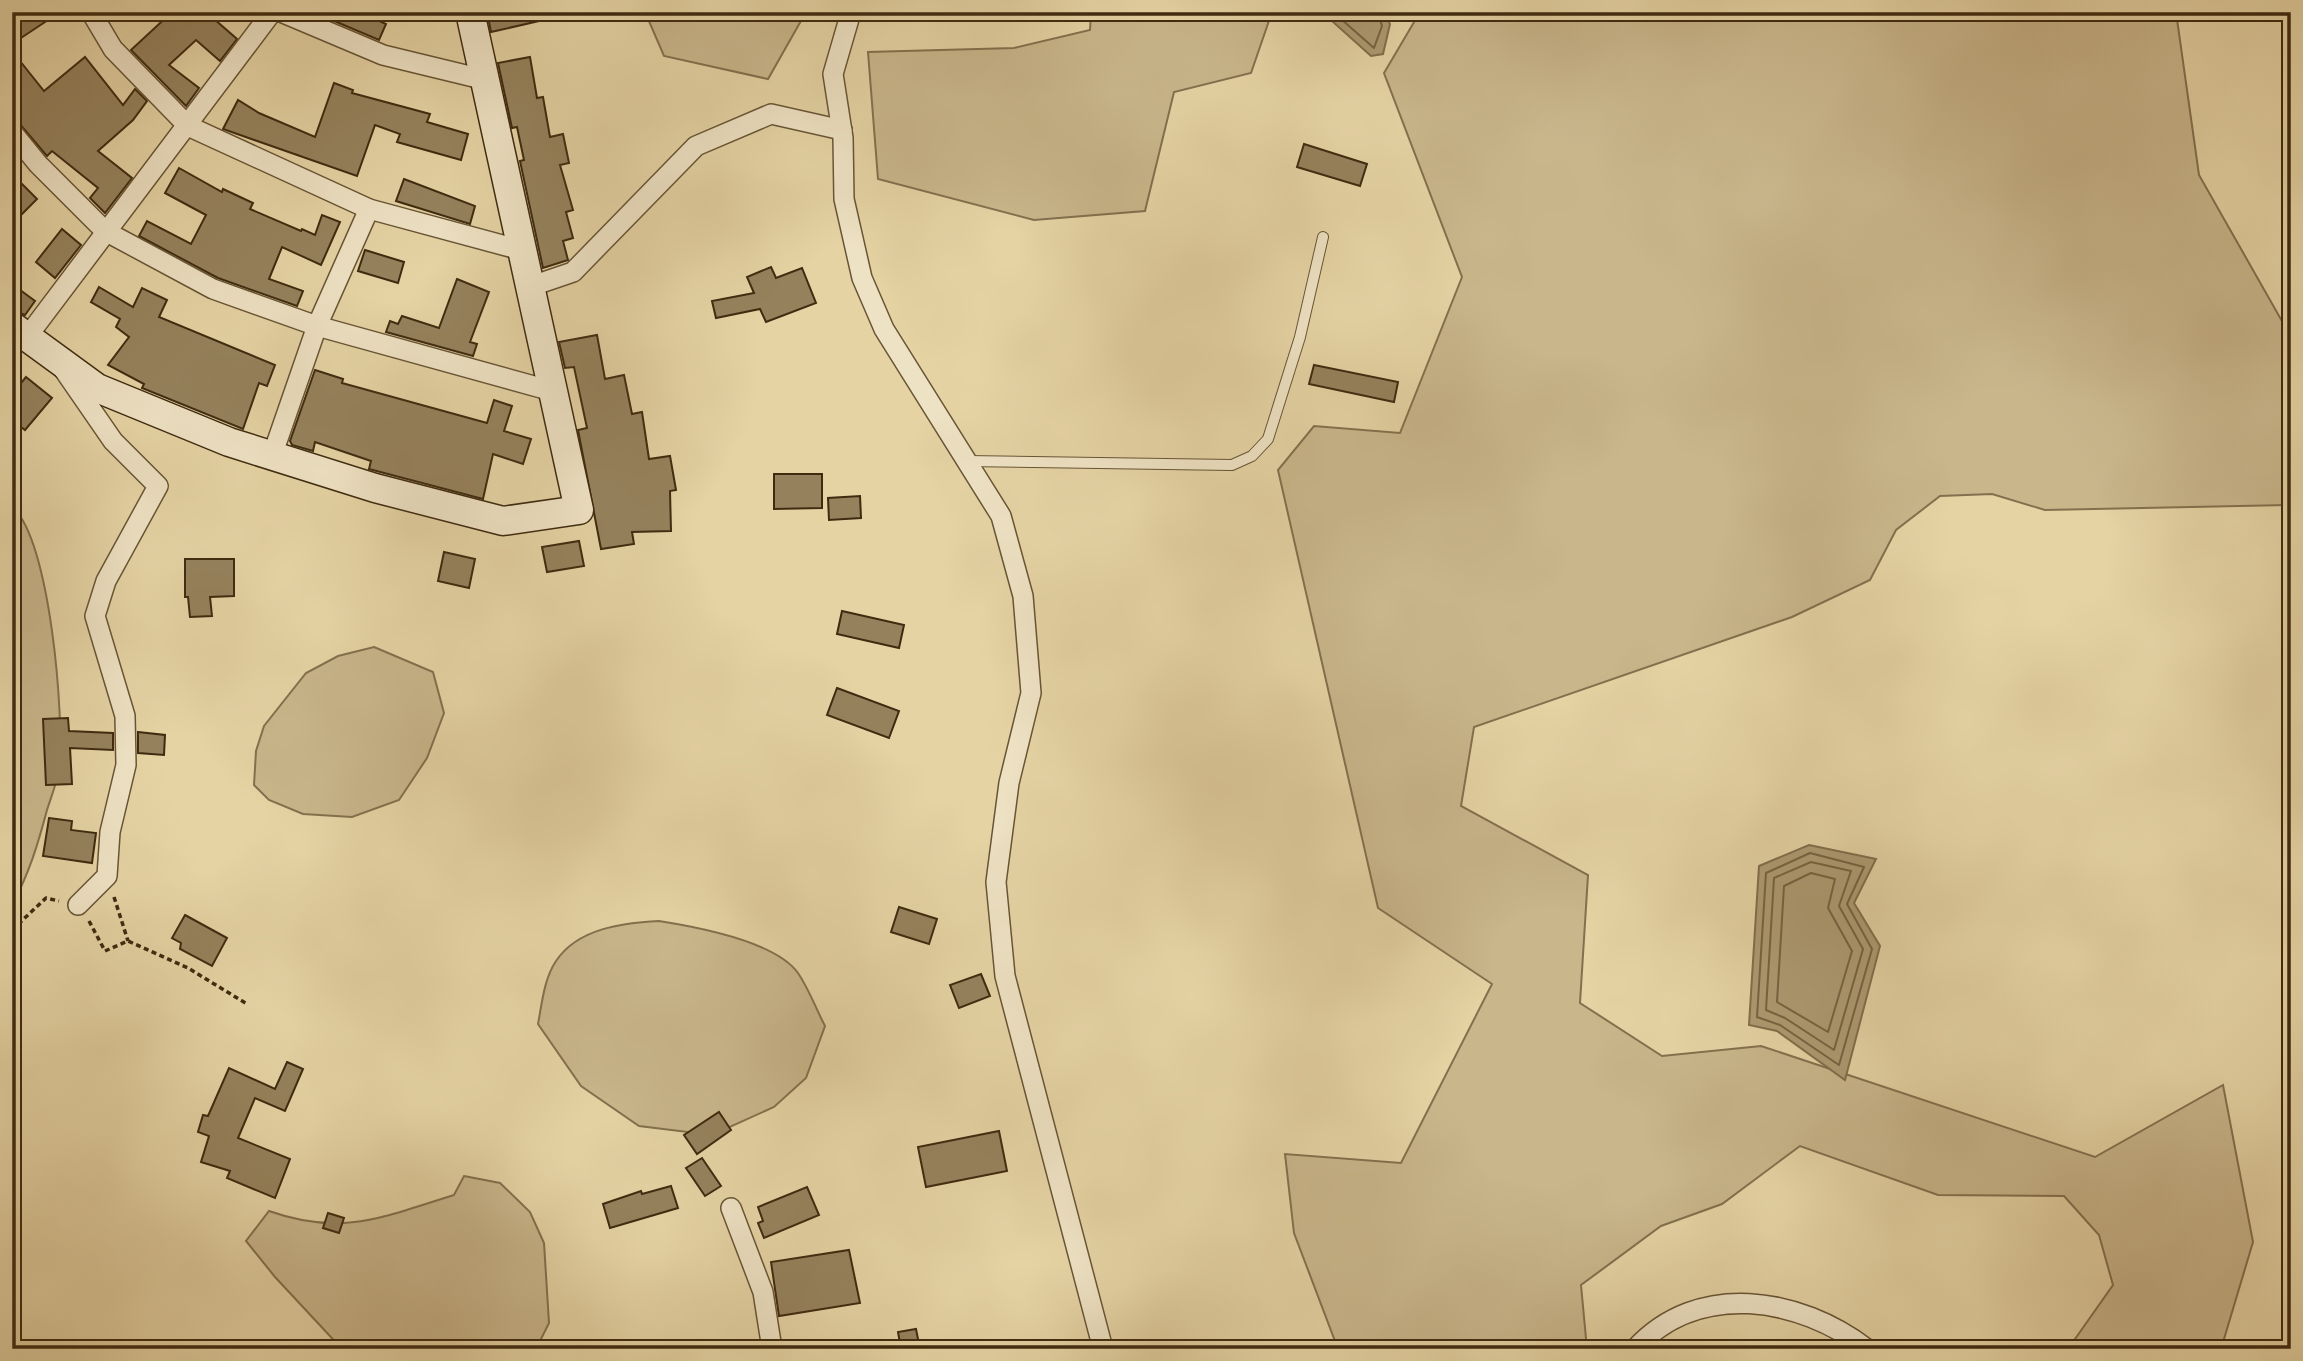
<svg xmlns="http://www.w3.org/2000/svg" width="2303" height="1361" viewBox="0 0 2303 1361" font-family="'Sorts Mill Goudy',serif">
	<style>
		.green { fill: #c9b68b; stroke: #84704e; stroke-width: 2 }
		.water { fill: #ad9a72; stroke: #816e4b; stroke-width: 2 }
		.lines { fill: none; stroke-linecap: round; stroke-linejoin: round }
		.shore { stroke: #766241; stroke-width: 2 }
		.building { fill: #95825d; stroke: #3f2b10; stroke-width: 2 }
		.lane-casing { stroke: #685535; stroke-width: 12 }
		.street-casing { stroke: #685535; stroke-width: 22 }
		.secondary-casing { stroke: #3f2b10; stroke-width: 31 }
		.path { stroke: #3f2b10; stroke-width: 3.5; stroke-dasharray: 5 3.5; stroke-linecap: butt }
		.lane { stroke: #eee2c4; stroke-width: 10 }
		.street { stroke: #eee2c4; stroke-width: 19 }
		.secondary { stroke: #eee2c4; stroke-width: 28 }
	</style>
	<rect width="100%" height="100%" fill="#e5d3a4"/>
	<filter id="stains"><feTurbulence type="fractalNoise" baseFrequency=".00286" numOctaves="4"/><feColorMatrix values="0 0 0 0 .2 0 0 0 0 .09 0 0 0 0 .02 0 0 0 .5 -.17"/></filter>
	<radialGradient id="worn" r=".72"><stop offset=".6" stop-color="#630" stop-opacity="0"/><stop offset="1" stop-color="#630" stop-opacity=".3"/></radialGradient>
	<g class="green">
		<path d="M645 12H806L768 79 664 56Z"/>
		<path d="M1091 12H1272L1251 73 1174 92 1145 211 1034 220 878 179 868 52 1014 48 1090 30Z"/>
		<path d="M1420 12H2176L2199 175 2291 337V505L2045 510 1992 494 1940 496 1896 530 1870 580 1792 617 1474 727 1461 806 1588 875 1580 1003 1662 1056 1761 1046 2095 1157 2223 1085 2253 1242 2221 1349H2068L2113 1285 2099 1235 2064 1196 1938 1195 1800 1146 1722 1204 1661 1226 1581 1285 1587 1349H1338L1294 1233 1285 1154 1401 1163 1492 984 1378 908 1278 470 1314 426 1400 433 1462 277 1384 73Z"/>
		<path d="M12 507C50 537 65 720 59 769 57 783 51 797 47 810 38 844 29 874 12 905Z"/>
		<path d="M374 647 433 672 444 713 427 758 399 800 352 817 303 814 269 800 254 785 256 751 264 726 306 673 338 656Z"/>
		<path d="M659 921C697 927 775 941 798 973 809 989 816 1009 825 1026L806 1078 774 1107 712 1135 639 1126 581 1086 538 1024C542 1003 544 979 556 961 578 928 623 923 659 921Z"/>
		<path d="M464 1176 500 1183 530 1212 544 1243 549 1323 536 1349H342L275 1277 246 1241 269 1211C342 1237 383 1217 454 1195Z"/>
	</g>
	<g class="water">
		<path d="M1322 12H1384L1390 24 1383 54 1371 56Z"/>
		<path d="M1809 845 1876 859 1854 903 1880 946 1845 1080 1777 1031 1749 1025 1759 866Z"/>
	</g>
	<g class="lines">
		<g class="shore">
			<path d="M1333 12 1374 48 1382 26 1378 12"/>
			<path d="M1810 853 1864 867 1847 904 1872 949 1839 1065 1780 1025 1757 1017 1766 873Z"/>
			<path d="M1811 862 1851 871 1839 906 1863 949 1834 1050 1785 1018 1766 1010 1774 878Z"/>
			<path d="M1811 873 1835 879 1828 908 1852 951 1828 1032 1777 1002 1784 886Z"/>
		</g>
	</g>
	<g class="building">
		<path d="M12 12H60L12 44Z"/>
		<path d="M172 12H206L237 39 220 61 196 40 169 65 199 88 186 106 131 50Z"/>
		<path d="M313 12H360L386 24 379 40Z"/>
		<path d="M487 12H547L548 19 491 32Z"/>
		<path d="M12 51 44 91 85 57 123 105 135 89 147 101 133 120 98 151 132 178 105 213 90 198 98 188 52 151 47 156 12 115Z"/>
		<path d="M530 57 537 98 543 97 550 137 563 134 569 163 560 165 573 210 566 212 573 238 563 241 568 260 543 268 520 161 524 160 517 127 512 128 498 63Z"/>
		<path d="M334 83 353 90 352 93 430 114 427 122 468 134 461 160 397 142 400 134 375 125 357 176 223 129 238 100 259 113 315 137Z"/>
		<path d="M1304 144 1367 164 1360 186 1297 167Z"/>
		<path d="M179 168 222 192 223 189 253 203 250 209 301 231 302 229 315 235 322 215 340 222 321 265 282 247 269 279 303 291 297 306 218 278 139 236 147 221 191 244 206 215 165 193Z"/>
		<path d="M404 179 475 206 470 224 396 201Z"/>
		<path d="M22 184 37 199 22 214 12 204V194Z"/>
		<path d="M62 229 81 245 55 278 36 262Z"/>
		<path d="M365 250 404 262 398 283 358 271Z"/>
		<path d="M771 267 776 278 802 268 816 303 766 322 760 309 716 318 712 301 754 293 747 277Z"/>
		<path d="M457 279 489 292 470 342 477 344 473 356 386 332 390 321 398 324 402 316 439 328Z"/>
		<path d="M12 284 35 301 25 315 12 310Z"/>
		<path d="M99 287 133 307 142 288 167 300 159 317 275 365 267 386 259 383 243 429 142 388 144 384 108 365 129 337 116 327 120 319 91 302Z"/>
		<path d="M597 335 605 379 624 375 632 414 642 412 649 459 670 456 676 490 670 491 671 531 632 532 634 544 601 549 578 430 587 428 574 367 565 368 559 342Z"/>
		<path d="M1314 365 1398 382 1394 402 1309 384Z"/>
		<path d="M315 370 343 379 342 383 487 423 494 400 512 406 504 431 531 439 523 464 493 454 483 499 369 469 371 461 315 442 313 451 292 445 290 441Z"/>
		<path d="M26 377 52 398 25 430 12 420V394Z"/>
		<path d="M774 474H822V508L774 509Z"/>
		<path d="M860 496 861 518 829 520 828 498Z"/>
		<path d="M579 541 584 566 547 572 542 547Z"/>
		<path d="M444 552 475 559 469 588 438 581Z"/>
		<path d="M185 559H234V596L210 597 212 616 190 617 188 597H185Z"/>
		<path d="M842 611 904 625 899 648 837 634Z"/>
		<path d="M837 688 899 711 889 738 827 715Z"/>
		<path d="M68 718 69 731 113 733V750L70 748 72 784 46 785 43 719Z"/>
		<path d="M138 732 165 735 164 755 138 753Z"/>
		<path d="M49 818 72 821 71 830 96 833 92 863 43 856Z"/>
		<path d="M899 907 937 919 929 944 891 932Z"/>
		<path d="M185 915 227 938 212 966 180 949 181 943 172 938Z"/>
		<path d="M981 974 990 996 959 1008 950 985Z"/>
		<path d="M287 1062 303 1069 285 1111 255 1098 238 1138 290 1159 275 1198 227 1178 230 1171 201 1162 209 1136 198 1132 203 1115 208 1116 229 1068 275 1089Z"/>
		<path d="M719 1112 731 1130 697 1154 684 1135Z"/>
		<path d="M999 1131 1007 1171 926 1187 918 1147Z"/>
		<path d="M702 1158 721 1186 705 1196 686 1168Z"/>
		<path d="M671 1186 678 1208 610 1228 603 1204 641 1191 642 1194Z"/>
		<path d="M807 1187 819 1215 764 1238 758 1223 763 1221 758 1207Z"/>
		<path d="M328 1213 344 1218 339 1233 323 1228Z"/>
		<path d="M849 1250 860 1303 779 1316 771 1262Z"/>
		<path d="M916 1329 920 1349H901L898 1332Z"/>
	</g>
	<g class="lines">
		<g class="lane-casing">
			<path id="lane" d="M966 461 1232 465 1252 456 1268 439 1300 337 1323 237"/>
		</g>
		<g class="street-casing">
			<g id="street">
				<path d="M91 12 113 49 188 126 369 209 521 250"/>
				<path d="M281 12 383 55 482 79"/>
				<path d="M851 12 833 74 843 138 844 199 862 278 884 329 1001 516 1023 596 1031 693 1009 783 996 882 1005 976 1103 1349"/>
				<path d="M12 132 38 164 105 231 213 289 317 326 552 391"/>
				<path d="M529 287 573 272 696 146 771 114 842 130"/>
				<path d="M27 337 272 12"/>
				<path d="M64 370 113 441 158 486 106 581 95 616 125 716 126 765 110 832 107 876 78 905"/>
				<path d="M272 456 317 326 369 209"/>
				<path d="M731 1208 763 1292 772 1349"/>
				<path d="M1635 1349C1698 1280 1799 1297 1867 1349"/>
			</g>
		</g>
		<g class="secondary-casing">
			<path id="secondary" d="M12 326 97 388 229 442 375 488 503 521 579 510 470 12"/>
		</g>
		<g class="path">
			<path d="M114 897 128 941"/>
			<path d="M89 921 105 951 128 941 188 968 247 1004"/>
			<path d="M12 930 46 898 59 901"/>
		</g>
		<use href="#lane" class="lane"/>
		<use href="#street" class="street"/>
		<use href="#secondary" class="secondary"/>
	</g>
	<rect width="2303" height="1361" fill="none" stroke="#e5d3a4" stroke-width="42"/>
	<rect x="14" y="14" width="2275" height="1333" fill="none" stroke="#3f2b10" stroke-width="3.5"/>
	<rect x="21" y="21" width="2261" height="1319" fill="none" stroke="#3f2b10" stroke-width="2"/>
	<rect width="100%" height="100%" filter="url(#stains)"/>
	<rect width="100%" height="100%" fill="url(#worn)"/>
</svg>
